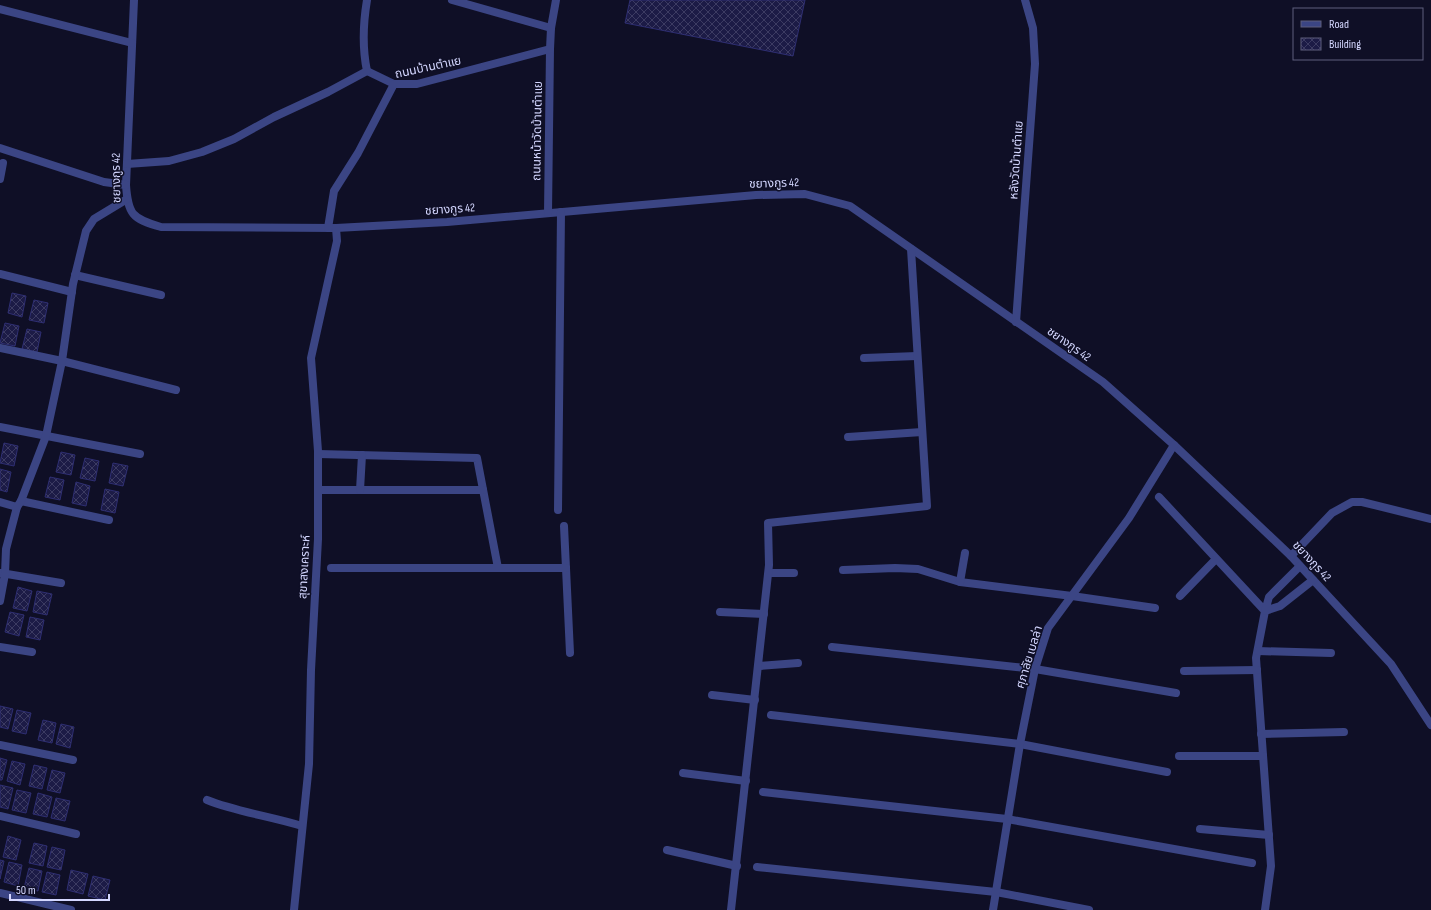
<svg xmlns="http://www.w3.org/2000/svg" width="1431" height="910" viewBox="0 0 1431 910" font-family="'Sofia Sans Condensed','Noto Sans Thai',sans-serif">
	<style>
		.building { fill: url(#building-cross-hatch); stroke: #2e2e72 }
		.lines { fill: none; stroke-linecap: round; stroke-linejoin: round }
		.lane { stroke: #3b4584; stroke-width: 8 }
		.street { stroke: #3b4584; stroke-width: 8 }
		.labels { text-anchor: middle; stroke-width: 3; stroke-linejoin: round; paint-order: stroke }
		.street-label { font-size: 12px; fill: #d4d7ff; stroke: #0f0f26 }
	</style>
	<defs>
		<pattern id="building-cross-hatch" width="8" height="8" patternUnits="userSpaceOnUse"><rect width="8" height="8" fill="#1c1b46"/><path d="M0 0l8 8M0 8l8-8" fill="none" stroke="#3c3b62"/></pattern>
	</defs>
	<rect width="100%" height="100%" fill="#0f0f26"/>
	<g class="building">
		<path d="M630 0H805L793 56 625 23Z"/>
		<path d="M12 293 26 296 22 317 8 313Z"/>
		<path d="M34 300 48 303 44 323 29 320Z"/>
		<path d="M5 323 19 326 15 346 0 343Z"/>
		<path d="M27 329 41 332 37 352 22 349Z"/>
		<path d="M4 443 18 446 14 466 0 463Z"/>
		<path d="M61 452 75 455 71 475 56 472Z"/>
		<path d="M85 458 99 461 95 481 80 478Z"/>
		<path d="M113 463 128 466 123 486 109 483Z"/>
		<path d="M0 469 11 472 7 492 0 490Z"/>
		<path d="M50 477 64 480 60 500 45 497Z"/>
		<path d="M76 482 90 486 86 506 72 503Z"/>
		<path d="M105 489 119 492 115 513 101 510Z"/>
		<path d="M18 587 32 591 27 611 13 608Z"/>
		<path d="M37 591 52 594 47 615 33 612Z"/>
		<path d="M10 612 24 615 19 636 5 632Z"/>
		<path d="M30 617 44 620 40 640 26 637Z"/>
		<path d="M0 706 13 709 8 729 0 727Z"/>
		<path d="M17 710 31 713 26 734 12 731Z"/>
		<path d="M43 720 56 723 52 743 38 740Z"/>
		<path d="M61 724 74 727 70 748 56 744Z"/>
		<path d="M0 758 7 760 2 780H0Z"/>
		<path d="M12 761 25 764 20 785 7 781Z"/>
		<path d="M34 765 47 768 42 789 29 786Z"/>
		<path d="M52 770 65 773 60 793 47 790Z"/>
		<path d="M0 785 13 788 8 809 0 807Z"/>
		<path d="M17 790 31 793 26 813 12 810Z"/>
		<path d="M38 793 52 797 47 817 33 814Z"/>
		<path d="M56 798 70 801 65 821 51 818Z"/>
		<path d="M8 836 21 840 16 860 3 857Z"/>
		<path d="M34 843 47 846 43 866 29 863Z"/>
		<path d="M52 847 65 850 61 870 47 867Z"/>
		<path d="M0 860 4 861 0 879Z"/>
		<path d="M9 862 22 865 18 886 4 882Z"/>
		<path d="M29 868 42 871 38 891 24 888Z"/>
		<path d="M71 870 88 874 83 894 67 890Z"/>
		<path d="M47 872 60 875 56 895 42 892Z"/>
		<path d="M93 876 110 880 105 900 88 896Z"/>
	</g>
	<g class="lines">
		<path class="lane" d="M367 71 394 84"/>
		<g class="street">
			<path d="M134 0 126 185C128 214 132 219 161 227L336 228 447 222 756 195 805 194 850 206 1103 382 1174 445 1291 556 1391 664 1431 725"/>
			<path d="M452 0 551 28"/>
			<path d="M0 9 132 43"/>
			<path d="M0 148 104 182 126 185"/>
			<path d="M127 164 169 161 202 152 234 139 274 117 328 92 367 71C362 47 363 24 367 0"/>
			<path d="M0 179 3 163"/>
			<path d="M548 213 550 49"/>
			<path d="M328 228 334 191 358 153 394 84H417L550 49 551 28 556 0"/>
			<path d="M0 274 72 292"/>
			<path d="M75 275 161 295"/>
			<path d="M1016 322 1035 64 1033 28 1025 0"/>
			<path d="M0 348 62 361 176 390"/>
			<path d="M864 358 917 356"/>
			<path d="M0 427 140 454"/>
			<path d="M848 437 922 432"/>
			<path d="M318 454 477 458 498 568"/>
			<path d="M318 490H483"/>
			<path d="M360 490 362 455"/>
			<path d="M1159 497 1265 611 1256 658 1271 866 1265 910"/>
			<path d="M21 501 109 520"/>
			<path d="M0 502 17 507"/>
			<path d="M558 510 561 212"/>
			<path d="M564 526 570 653"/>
			<path d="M1291 556 1332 513 1352 502H1362L1431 519"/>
			<path d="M1300 566 1269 597 1265 611 1280 606 1313 580"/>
			<path d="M331 568H566"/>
			<path d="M843 570 895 568 918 569 960 582 1072 596 1155 608"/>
			<path d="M1 573 61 583"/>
			<path d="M769 573H794"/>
			<path d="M960 582 965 553"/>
			<path d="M1180 596 1216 559"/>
			<path d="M0 601 5 574 6 549 17 507 21 501 46 436 62 361 73 284 86 231 94 219 127 199"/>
			<path d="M720 612 764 614"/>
			<path d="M0 647 32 652"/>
			<path d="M832 647 1035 669 1176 693"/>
			<path d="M1258 651 1331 653"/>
			<path d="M759 666 798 663"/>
			<path d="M1184 671 1257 670"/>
			<path d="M712 695 755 700"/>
			<path d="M771 715 1020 744 1167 772"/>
			<path d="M1261 734 1344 732"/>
			<path d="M0 745 73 760"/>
			<path d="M1179 756H1263"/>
			<path d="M683 773 746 781"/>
			<path d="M763 792 1007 819 1252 863"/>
			<path d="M207 800C237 812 270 816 302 826"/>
			<path d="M0 816 76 834"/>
			<path d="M1200 829 1269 835"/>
			<path d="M667 850 737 866"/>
			<path d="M757 867 996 892 1089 910"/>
			<path d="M0 893 71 910"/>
			<path d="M294 910 309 764 311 670 318 539V451L311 358 337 241 336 228"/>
			<path d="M731 910 769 565 768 523 927 506 911 249"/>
			<path d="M993 910 1020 744 1035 669 1048 628 1129 518 1174 445"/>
		</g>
	</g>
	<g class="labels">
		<g class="street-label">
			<text transform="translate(428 67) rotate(-12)" y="4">ถนนบ้านตำแย</text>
			<text transform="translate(537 131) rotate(-89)" y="4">ถนนหน้าวัดบ้านตำแย</text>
			<text transform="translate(1016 160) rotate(-86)" y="4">หลังวัดบ้านตำแย</text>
			<text transform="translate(116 178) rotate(-91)" y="4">ชยางกูร 42</text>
			<text transform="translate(774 183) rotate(-2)" y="4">ชยางกูร 42</text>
			<text transform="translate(450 209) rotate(-4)" y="4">ชยางกูร 42</text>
			<text transform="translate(1069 344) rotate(35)" y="4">ชยางกูร 42</text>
			<text transform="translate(1312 561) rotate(47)" y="4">ชยางกูร 42</text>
			<text transform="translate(304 567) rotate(-87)" y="4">สุขาสงเคราะห์</text>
			<text transform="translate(1029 657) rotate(-73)" y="4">ศุภาลัย เบลล่า</text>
		</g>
	</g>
	<rect x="1293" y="8" width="130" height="52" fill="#0f0f26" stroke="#5e5f7d"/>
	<rect x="1301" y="21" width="20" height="6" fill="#3b4584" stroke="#5e5f7d"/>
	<text x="1329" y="28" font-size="12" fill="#d4d7ff">Road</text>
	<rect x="1301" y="38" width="20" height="12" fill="url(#building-cross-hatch)" stroke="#5e5f7d"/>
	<text x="1329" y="48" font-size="12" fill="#d4d7ff">Building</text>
	<path d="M10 894v6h99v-6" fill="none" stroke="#d4d7ff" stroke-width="2"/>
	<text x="16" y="894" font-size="12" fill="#d4d7ff" stroke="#0f0f26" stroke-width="3" paint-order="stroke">50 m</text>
</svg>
